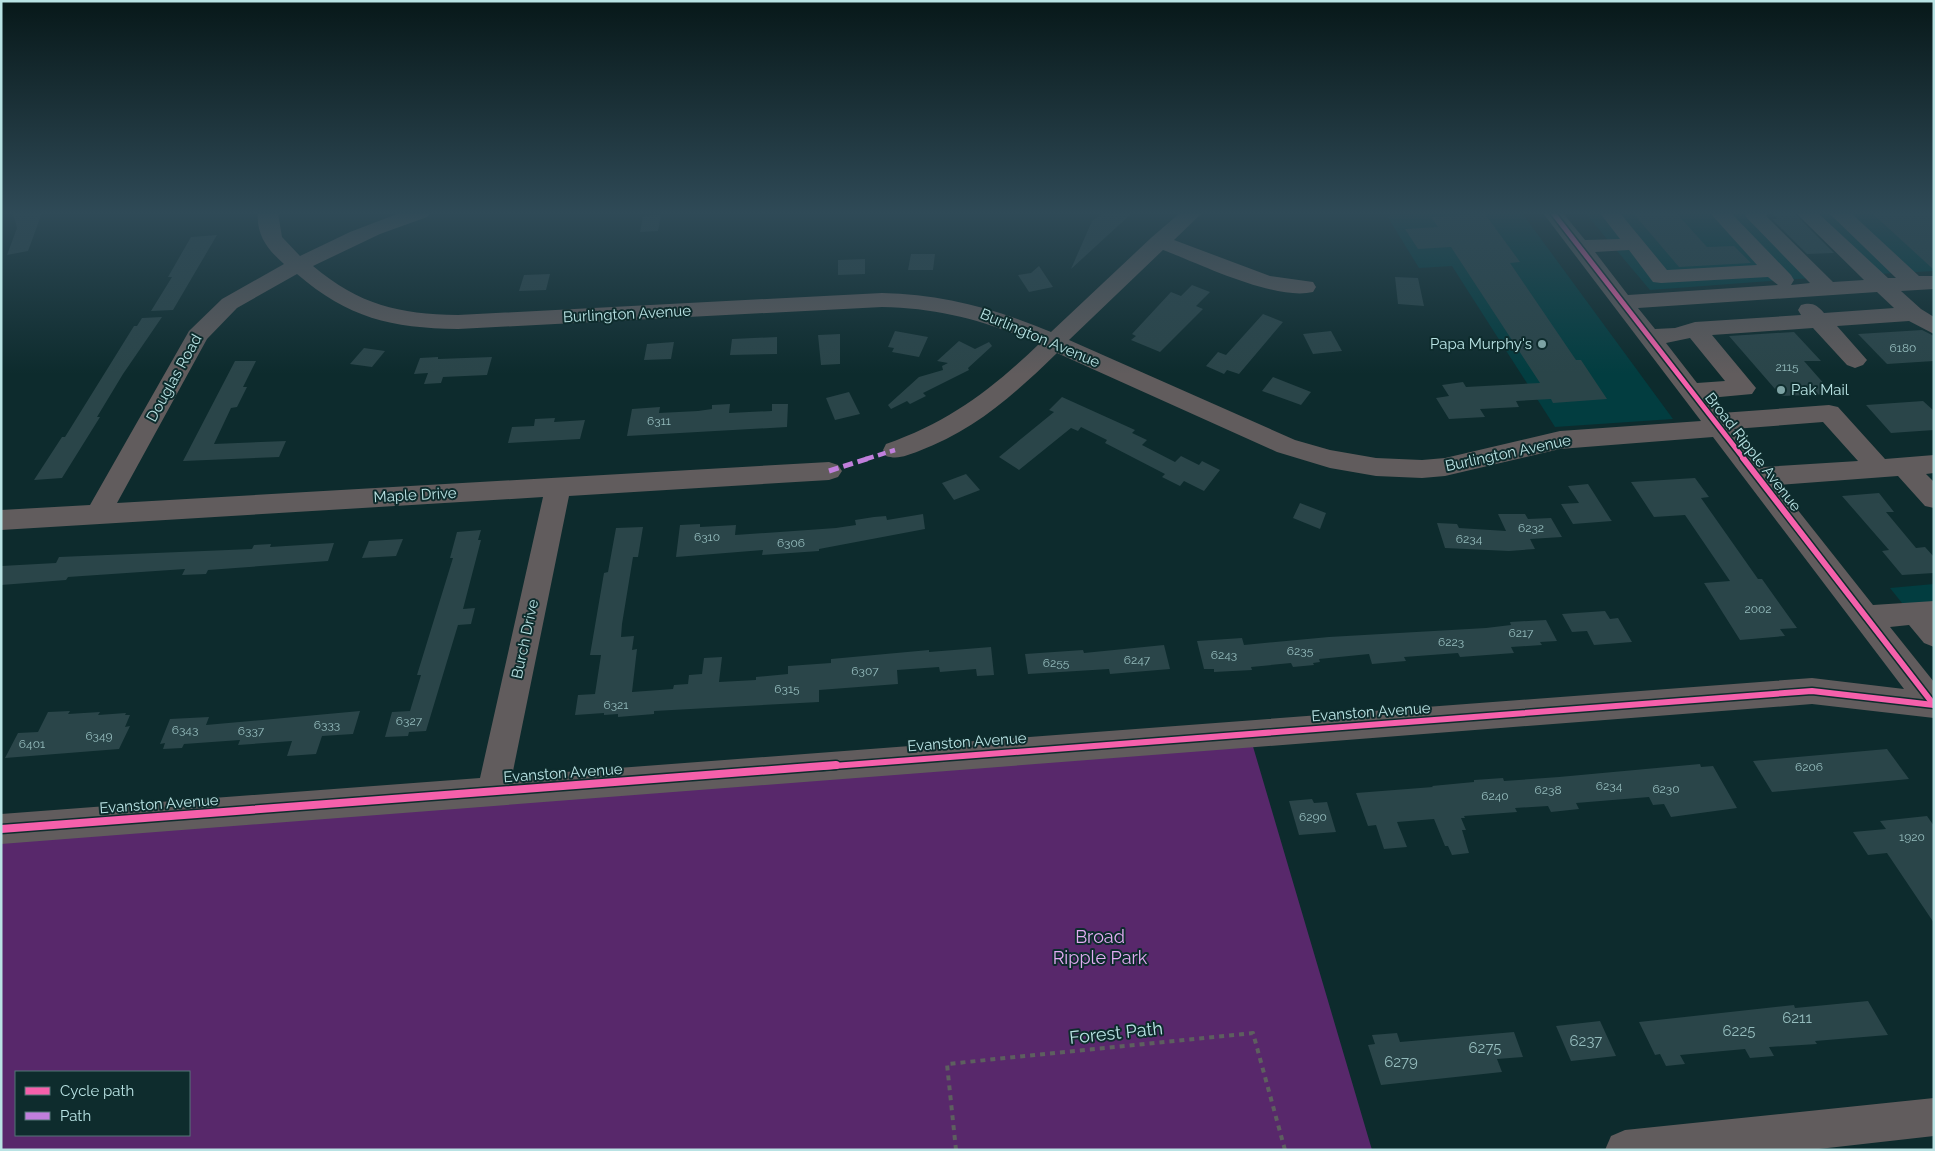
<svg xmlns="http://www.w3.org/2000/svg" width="1935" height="1151" viewBox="0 0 1935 1151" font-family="Raleway,sans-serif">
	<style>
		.built { fill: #023d40 }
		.green { fill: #58286b; fill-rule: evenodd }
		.building { fill: #2a4549 }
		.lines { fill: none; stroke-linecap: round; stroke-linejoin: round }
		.path { stroke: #5d5f5f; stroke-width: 4; stroke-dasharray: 5 5; stroke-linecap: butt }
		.minor { fill: #615c5d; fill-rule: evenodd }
		.quiet-far1 { stroke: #c07fdc; stroke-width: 4.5; stroke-dasharray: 8 4.5; stroke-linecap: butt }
		.quiet { stroke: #c07fdc; stroke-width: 5; stroke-dasharray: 10 5; stroke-linecap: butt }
		.cycleway-far2-casing { stroke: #0e2c2d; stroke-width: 8 }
		.cycleway-far1-casing { stroke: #0e2c2d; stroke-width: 9 }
		.cycleway-casing { stroke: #0e2c2d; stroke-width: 11 }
		.cycleway-far2 { stroke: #f560ab; stroke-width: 5 }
		.cycleway-far1 { stroke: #f560ab; stroke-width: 6 }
		.cycleway { stroke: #f560ab; stroke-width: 8 }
		.poi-dot { fill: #7da3a4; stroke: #0e2c2d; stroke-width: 2 }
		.labels { text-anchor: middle; stroke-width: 4; stroke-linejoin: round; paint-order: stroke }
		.number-label { font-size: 12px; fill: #95bcbd }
		.street-label { font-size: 15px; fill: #b9e3e4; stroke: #0e2c2d }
		.poi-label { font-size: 15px; fill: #b9e3e4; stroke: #0e2c2d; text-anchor: end }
		.near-number-label { font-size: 15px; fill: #95bcbd }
		.near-park-label { font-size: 18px; fill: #e3adf3; stroke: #0e2c2d }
		.near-street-label { font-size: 18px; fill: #b9e3e4; stroke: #0e2c2d }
	</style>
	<rect width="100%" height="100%" fill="#0d2b2d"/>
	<g class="built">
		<path d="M1430 213H1522L1673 419 1555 427 1452 266 1419 268 1387 216Z"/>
		<path d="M1585 213H1748L1812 278 1650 290Z"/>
		<path d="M1815 213H1934V271L1879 274Z"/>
		<path d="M1934 584V643L1890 588Z"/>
	</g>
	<path class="green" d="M1249 733 1372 1150H1V828ZM16 1072H189V1135H16Z"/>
	<g class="building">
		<path d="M13 213H42L28 251 7 255 17 228Z"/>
		<path d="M1103 213H1132L1071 269 1092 221Z"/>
		<path d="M1633 213H1676L1707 247 1734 246 1751 263 1679 267Z"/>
		<path d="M1771 213H1794L1834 253 1807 254 1772 219H1778Z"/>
		<path d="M1872 213H1934V270Z"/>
		<path d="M1485 214 1520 262 1510 263 1576 360H1581L1607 399 1553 403 1551 399 1516 401 1519 407 1480 409 1485 417 1449 419 1436 398 1449 396 1442 385 1463 382 1466 387 1540 383 1451 247 1418 249 1405 229 1438 227 1431 217Z"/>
		<path d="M661 215 658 231 640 232 643 216Z"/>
		<path d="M217 235 173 310 151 311 172 277H168L191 237Z"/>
		<path d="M911 254H935L933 270H908Z"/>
		<path d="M865 259V274L838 275V260Z"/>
		<path d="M1039 266 1053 287 1029 292 1018 275 1031 273Z"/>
		<path d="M550 274 546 290 519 291 524 275Z"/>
		<path d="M1395 277 1418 278 1424 306 1398 304Z"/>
		<path d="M1192 285 1210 292 1196 306 1203 309 1160 352 1131 340 1136 336 1132 334 1171 292 1181 296Z"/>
		<path d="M1263 314 1283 322 1239 374 1227 370 1224 374 1206 366 1218 352 1226 355Z"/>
		<path d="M162 317 123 374 97 417H100L62 478 34 480 62 437H65L134 326H137L142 318Z"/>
		<path d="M1922 330 1934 336V361L1887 364 1858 334Z"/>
		<path d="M895 331 928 337 919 357 892 352 894 348 888 347Z"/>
		<path d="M1331 331 1342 351 1313 354 1303 334Z"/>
		<path d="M1794 332 1821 361H1804L1833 394 1781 396 1729 336Z"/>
		<path d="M840 334V364L821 365 818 335Z"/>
		<path d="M777 337V354L730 355 732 339Z"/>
		<path d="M959 341 975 349 989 342 992 346 968 368 969 370 923 393 926 396 910 404 907 401 891 409 888 405 919 377 943 370 942 366 948 363 937 361Z"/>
		<path d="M674 342 671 359 644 360 647 344Z"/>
		<path d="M364 348 385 351 372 367 350 364Z"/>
		<path d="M438 357V359L492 357 487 375 443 377 441 383 424 384 428 373 414 374 420 358Z"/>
		<path d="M235 361H256L243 387H247L237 407 231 408 214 444 286 441 279 457 183 461Z"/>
		<path d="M1273 377 1311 392 1301 405 1262 391Z"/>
		<path d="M849 392 860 414 835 420 826 398Z"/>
		<path d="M1062 397 1135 430 1132 433 1147 440 1142 445 1175 462 1181 456 1199 465 1202 461 1220 470 1204 491 1184 481 1180 486 1162 477 1165 474 1105 443 1107 440 1081 427 1078 431 1071 428 1019 470 999 457 1054 412 1049 410Z"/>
		<path d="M1923 401 1934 411V430L1891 433 1866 405Z"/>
		<path d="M730 404 729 413 772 411V404H788L787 427 627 436 632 409 660 407 659 413 698 411 712 409V405Z"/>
		<path d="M555 418 554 422 585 420 580 439 508 443 512 427 534 426 535 419Z"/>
		<path d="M966 474 980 490 954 500 942 483Z"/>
		<path d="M1695 478 1709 497 1701 498 1758 579H1762L1797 628 1780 629 1785 636 1740 640 1704 583 1730 581 1685 515 1654 517 1631 482Z"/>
		<path d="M1588 484 1611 520 1612 521 1573 524 1561 504 1579 503 1568 486Z"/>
		<path d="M1879 493 1894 512H1886L1916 548 1925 547 1934 557V573L1902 575 1882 551 1889 550 1842 496Z"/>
		<path d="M1300 503 1326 513 1320 529 1293 518Z"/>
		<path d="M923 514 925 529 819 549V551L762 555 763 550 676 557 680 525 700 524V527L736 525 735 535 836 528 856 525 855 520 874 517 886 516 887 520Z"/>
		<path d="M1498 514H1525L1528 519 1551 518 1562 537 1530 539 1535 549 1509 551 1445 548 1437 523 1457 524 1459 528 1506 531Z"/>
		<path d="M643 527 638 557H633L622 624 621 637 634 636 632 650 637 649 632 692 673 689 674 685 688 684 689 675 702 674 704 658 722 657 719 682 756 680V677L788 674V666L831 663V659L929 650V652L991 647 994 675 977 676 976 669 940 672 939 667 897 670 898 684 819 690V702L654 711V714L618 717V714L604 715V713L575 715 578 695 595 694 601 655H590L604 573 608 572 616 528Z"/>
		<path d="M481 530 478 540H481L463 609 475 608 471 624 458 625 426 731 409 732 408 736 385 737 392 712 410 711 421 675H417L453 558H450L457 532Z"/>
		<path d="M403 539 396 556 362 558 369 541Z"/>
		<path d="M334 543 328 561 208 570 206 574 182 575 185 569 68 577 66 580 1 585V566L56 563 59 557 252 549 254 545 271 544 270 547Z"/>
		<path d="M1605 611 1610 619 1618 618 1632 642 1594 645 1587 631 1572 632 1562 614Z"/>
		<path d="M1546 620 1557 641 1540 642 1542 645 1511 647 1514 653 1460 657 1458 653 1404 657 1406 661 1372 664 1369 654 1319 659 1320 662 1313 663 1314 665 1293 667 1291 663 1251 667 1252 670 1214 672V669H1204L1197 641 1242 638 1244 645 1329 637 1486 628 1511 625 1510 622Z"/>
		<path d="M1164 645 1170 669 1110 674 1109 669 1028 674 1025 654 1083 650 1084 653Z"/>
		<path d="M70 711 68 714 100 712 98 715 126 713 125 715H130L125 727 130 726 119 749 5 758 18 733 38 732 48 712Z"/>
		<path d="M360 711 353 734 322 736 316 754 287 756 292 741 238 745 240 740 184 744 182 748 163 749 165 743 160 744 170 719 209 717 206 725Z"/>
		<path d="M1887 749 1909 779 1772 792 1753 761Z"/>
		<path d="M1700 764 1701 767 1713 766 1737 808 1671 817 1664 804 1653 805 1649 797 1576 803 1579 809 1551 812 1548 806 1515 808 1517 812 1464 816 1465 818H1461L1466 830H1462L1469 853 1452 855 1448 846H1445L1434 819 1397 822 1407 847 1384 849 1376 825 1368 826 1356 793 1433 787 1432 786 1474 782V780L1503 778 1504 781 1559 777Z"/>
		<path d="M1312 799 1314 803 1327 802 1336 832 1299 835 1289 801Z"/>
		<path d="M1927 816 1934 826V923L1887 853 1868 855 1853 832 1886 829 1880 821Z"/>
		<path d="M1868 1001 1888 1035 1815 1041 1817 1044 1769 1047 1774 1056 1750 1058 1745 1049 1680 1055 1685 1064 1666 1066 1660 1054 1655 1055 1639 1022 1794 1005 1795 1008Z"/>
		<path d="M1600 1021 1616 1056 1571 1061 1556 1026Z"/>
		<path d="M1514 1032 1523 1057 1497 1059 1502 1072 1381 1085 1368 1045 1375 1044 1372 1035 1397 1033 1400 1042Z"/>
	</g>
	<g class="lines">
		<path class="path" d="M956 1150 947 1064 1253 1033 1285 1150"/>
		<g class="minor">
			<path d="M258 213H278L282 237 300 256 350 232 397 214 430 213 427 217 380 234 313 266C360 305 398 314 458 315L882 293C942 294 996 309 1051 332L1152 237 1180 213H1202L1174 240 1270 276 1313 282 1316 287 1313 292C1275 301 1200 264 1163 250L1069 340 1295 440 1330 450 1376 458 1422 460 1445 458 1560 431 1701 421 1543 213H1563L1585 240 1620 239 1600 213H1620L1667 270 1757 265 1710 213H1731L1791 275 1794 280 1791 285 1810 283 1745 216 1747 213H1768L1766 216 1833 282 1864 280 1796 213H1818L1888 278H1896L1829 213H1851L1919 276H1934V289L1901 291 1921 309 1934 317V334L1909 321 1837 326 1867 360 1863 365 1855 368 1847 365 1813 328 1712 335 1756 388 1752 394 1709 398 1721 413 1829 405 1838 407 1885 459 1934 455V473L1926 474 1934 482V508L1925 506 1898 476 1778 485 1873 605 1934 601V647L1924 643 1909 625 1890 627 1934 682V718L1812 704 1 844V814L480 778 543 497 1 530V510L90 505 189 331 222 299 284 264C268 250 256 235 258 213ZM1629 250 1653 282 1661 283 1768 277 1778 285 1628 295 1595 252ZM297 274C348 318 391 328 458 329L882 307C940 308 986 321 1039 344 991 390 949 422 886 444L883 450 886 456C898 460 908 455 919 451 974 431 1016 393 1057 353L1277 452 1330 468 1376 476 1422 478 1445 476 1560 449 1713 437 1904 689 1812 678 512 776 569 496 829 480 838 477 842 471 838 465 829 462 117 503 207 339 237 308ZM1877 292 1894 308 1824 313C1817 305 1812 302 1801 305L1798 310 1801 315 1695 322 1675 328 1655 329 1638 308ZM1690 338 1725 381 1697 383 1666 343ZM1823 422 1858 461 1764 467 1734 429Z"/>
			<path d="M1934 1098V1136L1810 1150H1605L1611 1136 1625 1130Z"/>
		</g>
		<path class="quiet-far1" d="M866 459 895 450"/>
		<path class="quiet" d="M829 471 870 458"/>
		<g class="cycleway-far2-casing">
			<path id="cycleway-far2" d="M1553 213 1744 459"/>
		</g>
		<g class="cycleway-far1-casing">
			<g id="cycleway-far1">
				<path d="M1743 458 1934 705"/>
				<path d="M820 767 1812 691 1934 705"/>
			</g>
		</g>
		<g class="cycleway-casing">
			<path id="cycleway" d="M1 829 836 765"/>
		</g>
		<use href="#cycleway-far2" class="cycleway-far2"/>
		<use href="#cycleway-far1" class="cycleway-far1"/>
		<use href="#cycleway" class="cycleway"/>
	</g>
	<linearGradient id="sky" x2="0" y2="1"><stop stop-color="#071819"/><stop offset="0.57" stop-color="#2f4a57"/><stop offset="1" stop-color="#2f4a57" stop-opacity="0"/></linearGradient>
	<rect width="1935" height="374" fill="url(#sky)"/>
	<g class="poi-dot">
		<circle cx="1542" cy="344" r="5"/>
		<circle cx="1781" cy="390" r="5"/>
	</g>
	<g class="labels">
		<g class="number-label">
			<text x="1903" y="352">6180</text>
			<text x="1787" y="371">2115</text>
			<text x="659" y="425">6311</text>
			<text x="1531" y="532">6232</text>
			<text x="707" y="541">6310</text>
			<text x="1469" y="543">6234</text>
			<text x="791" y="547">6306</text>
			<text x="1758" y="613">2002</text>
			<text x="1521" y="637">6217</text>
			<text x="1451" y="646">6223</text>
			<text x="1300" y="655">6235</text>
			<text x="1224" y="659">6243</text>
			<text x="1137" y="664">6247</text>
			<text x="1056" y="667">6255</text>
			<text x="865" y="675">6307</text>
			<text x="787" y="693">6315</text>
			<text x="616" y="709">6321</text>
			<text x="409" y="725">6327</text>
			<text x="327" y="729">6333</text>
			<text x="185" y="734">6343</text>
			<text x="251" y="735">6337</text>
			<text x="99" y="740">6349</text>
			<text x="32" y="748">6401</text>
			<text x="1809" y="771">6206</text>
			<text x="1609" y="790">6234</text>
			<text x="1666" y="793">6230</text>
			<text x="1548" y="794">6238</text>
			<text x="1495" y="800">6240</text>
			<text x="1313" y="821">6290</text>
			<text x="1912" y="841">1920</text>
		</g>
		<g class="street-label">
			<text transform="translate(627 314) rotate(-3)" y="5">Burlington Avenue</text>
			<text transform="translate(1040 338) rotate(23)" y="5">Burlington Avenue</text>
			<text transform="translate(174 378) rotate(-61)" y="5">Douglas Road</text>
			<text transform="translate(1753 452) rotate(52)" y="5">Broad Ripple Avenue</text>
			<text transform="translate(1508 453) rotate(-12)" y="5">Burlington Avenue</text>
			<text transform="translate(415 495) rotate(-3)" y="5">Maple Drive</text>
			<text transform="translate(525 639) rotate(-78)" y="5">Burch Drive</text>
			<text transform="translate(1371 712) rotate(-4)" y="5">Evanston Avenue</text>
			<text transform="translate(967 742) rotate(-4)" y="5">Evanston Avenue</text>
			<text transform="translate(563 773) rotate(-4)" y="5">Evanston Avenue</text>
			<text transform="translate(159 804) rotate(-4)" y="5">Evanston Avenue</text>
		</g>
		<g class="poi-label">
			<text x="1532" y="349">Papa Murphy's</text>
			<text x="1791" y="395" text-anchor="start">Pak Mail</text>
		</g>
		<g class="near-number-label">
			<text x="1797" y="1023">6211</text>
			<text x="1739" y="1036">6225</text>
			<text x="1586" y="1046">6237</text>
			<text x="1485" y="1053">6275</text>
			<text x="1401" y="1067">6279</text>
		</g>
		<g class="near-park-label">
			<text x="1100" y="943">Broad<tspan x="1100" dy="21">Ripple Park</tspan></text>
		</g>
		<g class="near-street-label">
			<text transform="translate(1116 1033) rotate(-6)" y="6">Forest Path</text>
		</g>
	</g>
	<rect width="1935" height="1151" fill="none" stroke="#b9e3e4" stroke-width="5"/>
	<rect x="15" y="1071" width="175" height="65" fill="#0e2c2d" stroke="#527576"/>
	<rect x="25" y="1087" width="25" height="8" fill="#f560ab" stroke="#527576"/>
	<text x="60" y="1096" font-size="15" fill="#b9e3e4">Cycle path</text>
	<rect x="25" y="1112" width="25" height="8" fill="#c07fdc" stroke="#527576"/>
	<text x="60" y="1121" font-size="15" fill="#b9e3e4">Path</text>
</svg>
